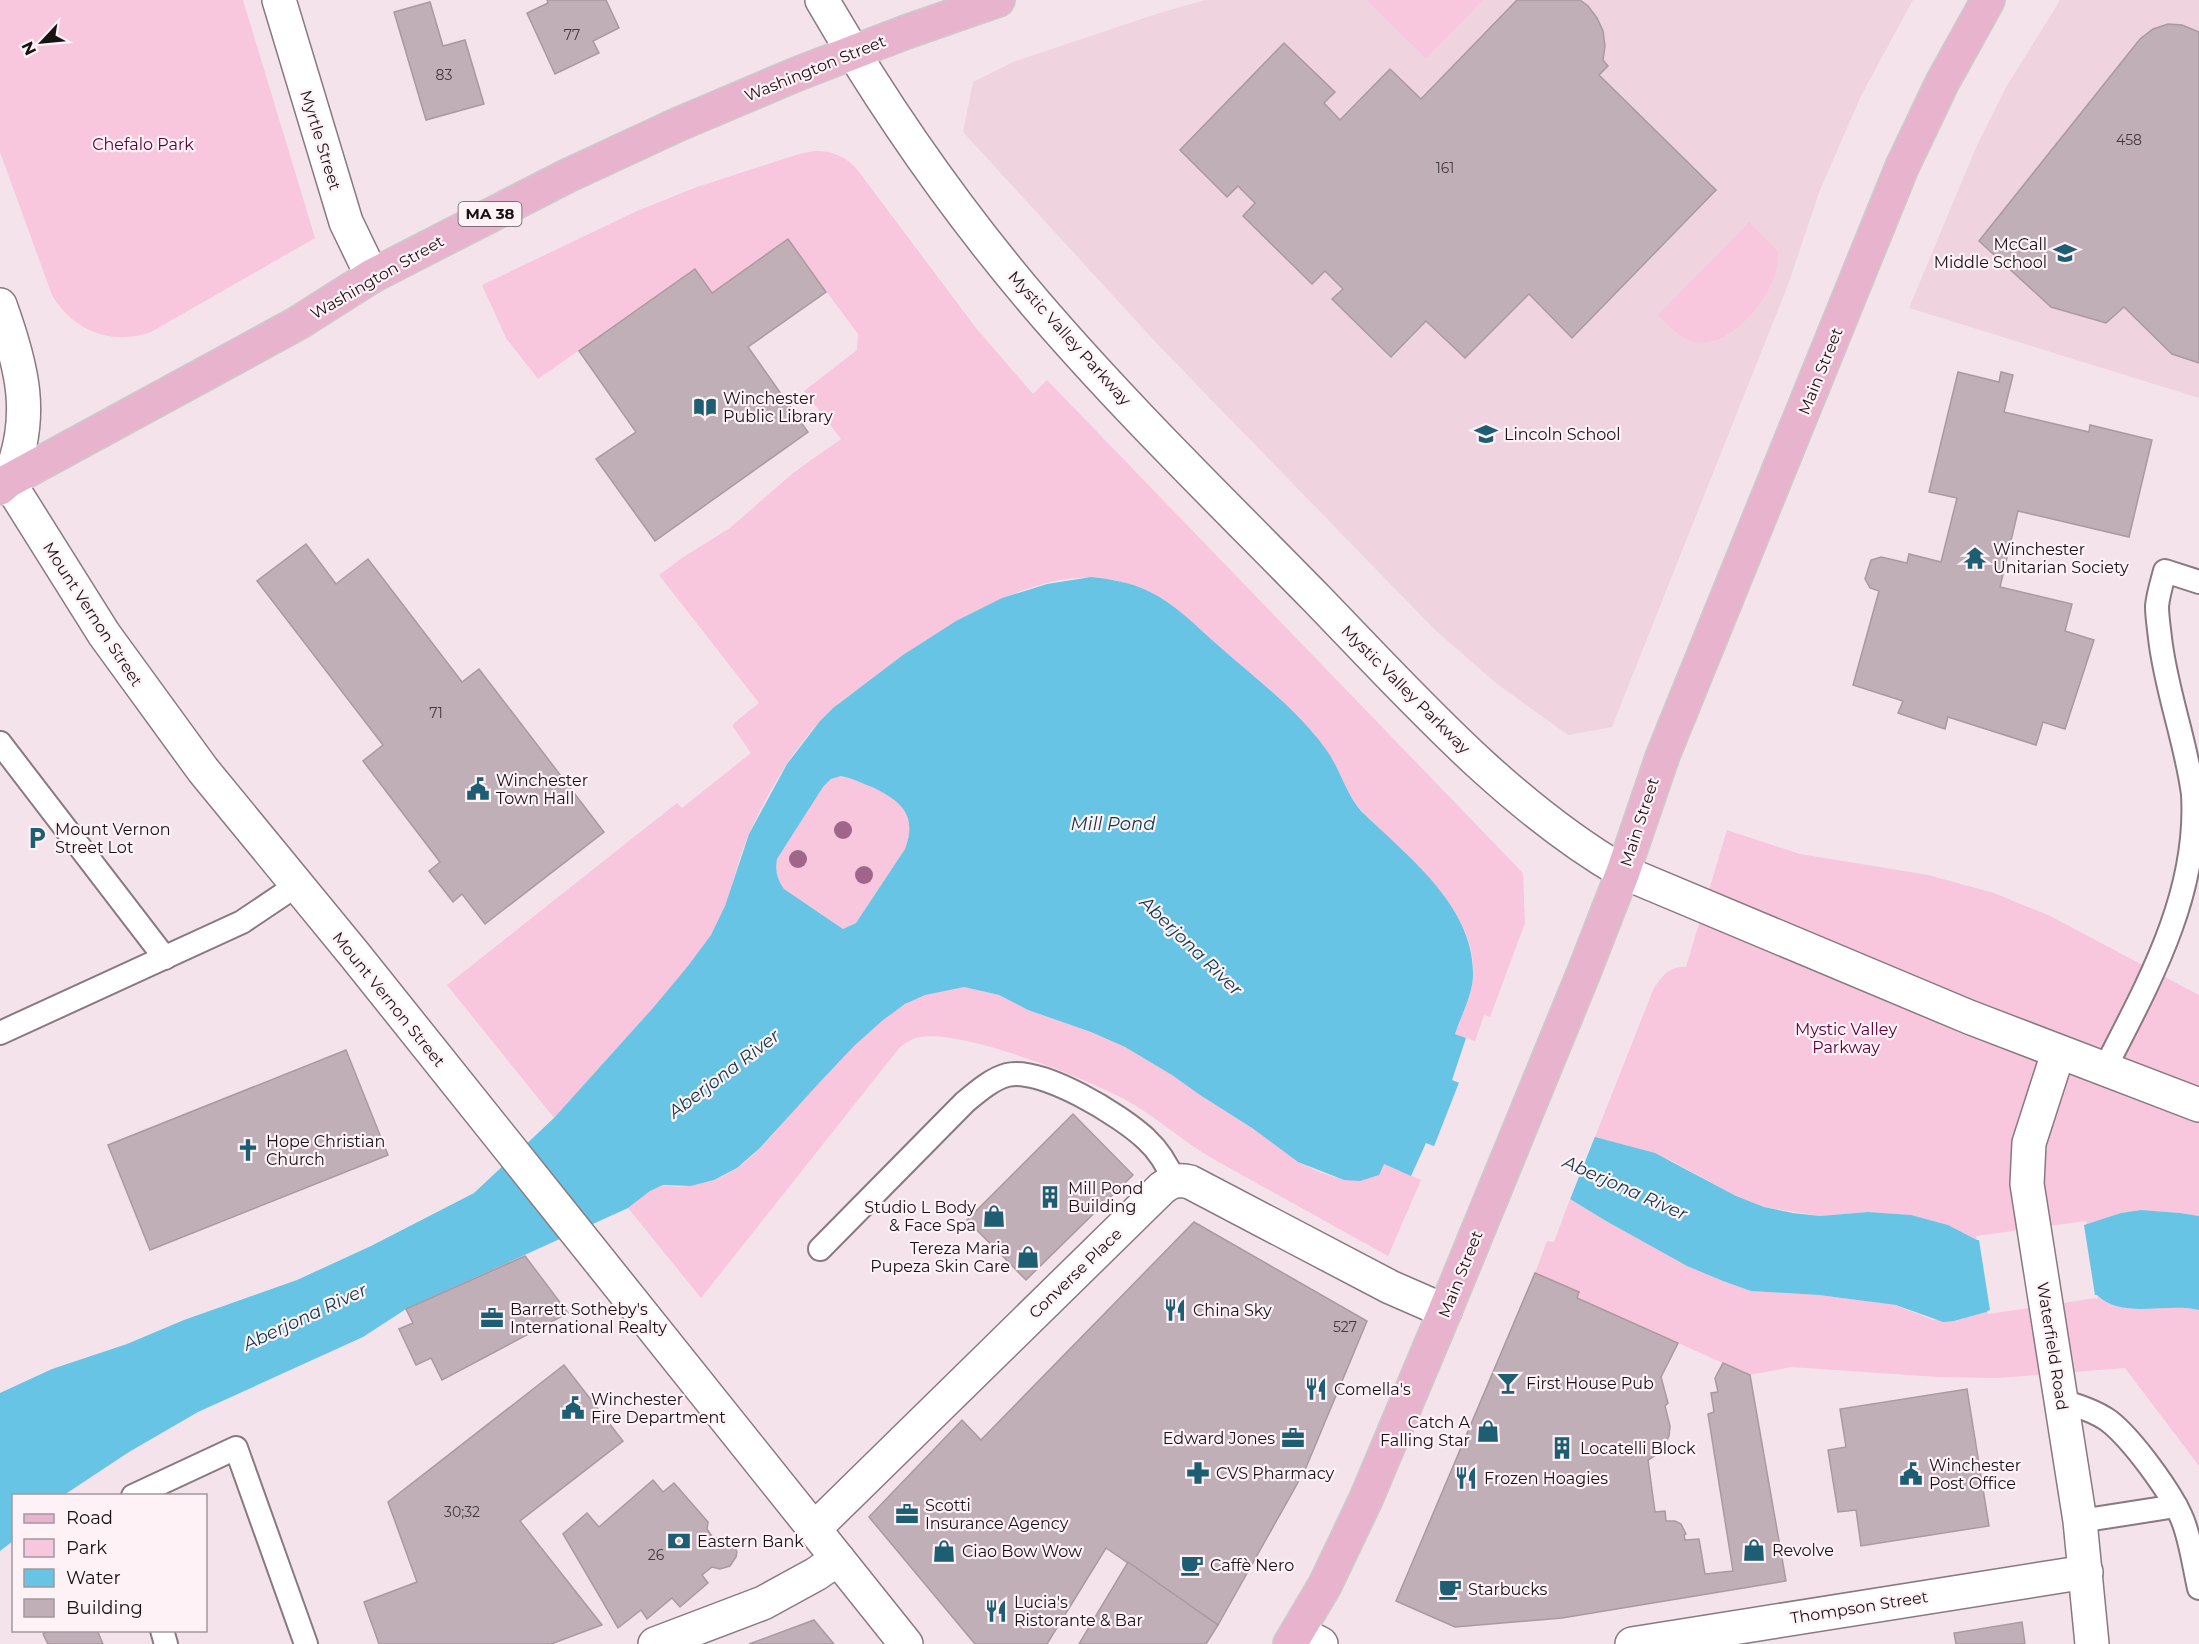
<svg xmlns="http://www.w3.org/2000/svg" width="2199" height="1644" viewBox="0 0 2199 1644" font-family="Montserrat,sans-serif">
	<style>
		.built { fill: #efd4e0 }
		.green { fill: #f8c6dd }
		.water { fill: #67c4e4; fill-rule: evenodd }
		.pier { fill: #f5e3eb }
		.building { fill: #c0afb6; stroke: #aa99a0; stroke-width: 1.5 }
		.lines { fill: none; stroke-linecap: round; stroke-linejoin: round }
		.lane-casing { stroke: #897980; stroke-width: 26 }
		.street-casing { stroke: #897980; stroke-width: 36 }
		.secondary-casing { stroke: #897980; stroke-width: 36 }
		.primary-casing { stroke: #cccbcc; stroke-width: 36 }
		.lane { stroke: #fff; stroke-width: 22 }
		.street { stroke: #fff; stroke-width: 33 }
		.secondary { stroke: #fff; stroke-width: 33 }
		.primary { stroke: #e7b3cd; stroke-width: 33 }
		.tree { fill: #9f6689 }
		.labels { text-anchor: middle; stroke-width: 4.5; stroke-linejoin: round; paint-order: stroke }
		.number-label { font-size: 14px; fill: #42393d }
		.shield { fill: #fef2f7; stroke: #5d5559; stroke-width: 1.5 }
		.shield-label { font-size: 15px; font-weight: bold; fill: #181215 }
		.street-label { font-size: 16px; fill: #181215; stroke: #fef2f7 }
		.park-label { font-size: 16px; fill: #590039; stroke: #fef2f7 }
		.poi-label { font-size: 16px; fill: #181215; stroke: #fef2f7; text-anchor: start }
		.water-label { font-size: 18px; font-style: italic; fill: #0e3947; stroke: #fef2f7 }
	</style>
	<rect width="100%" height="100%" fill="#f5e3eb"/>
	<g class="built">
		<path d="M1205 0H1913L1861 96 1820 190 1789 282 1612 727 1568 735 1497 684 1434 629 1161 348 963 132 973 82 1013 62 1156 14Z"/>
		<path d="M2060 0H2199V398L1909 308 1977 145 2005 89Z"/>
	</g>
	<g class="green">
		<path d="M0 0H243L315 238 151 332C112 346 73 331 52 295L0 152Z"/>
		<path d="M1367 0H1483L1426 58Z"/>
		<path d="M814 151C832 151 843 155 856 168L976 328 1033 394 1047 380 1523 873 1525 923 1490 1017 1484 1015 1475 1041 1455 1034C1461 1017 1471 998 1473 980 1479 920 1425 874 1387 837 1369 819 1353 805 1343 781 1318 721 1259 683 1212 640 1182 612 1150 585 1108 579 1029 567 929 635 869 681 856 691 841 700 829 712 814 727 800 744 788 762 772 786 752 824 742 852 732 881 727 912 709 938 665 1004 607 1060 554 1118L447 985 677 803 682 808 751 753 733 727 734 723 759 703 659 575 682 558 730 528 793 473 841 439 804 391 857 350 858 334 788 240 712 293 695 269 538 379 506 338 482 285 635 212 694 188 799 154Z"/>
		<path d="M1749 222 1778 251C1782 287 1735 348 1696 342 1680 339 1669 326 1658 315Z"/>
		<path d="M841 776C852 778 861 783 872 787 901 800 919 815 905 849L856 923 843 929 784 889C777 879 775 871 777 859L823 787 831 779Z"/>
		<path d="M1727 830 1800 854 1928 875 1994 893 2050 916 2199 995V1216L2180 1213 2141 1210 2121 1213 2087 1224 1977 1240 1948 1225 1911 1215 1868 1212 1820 1216 1764 1207 1736 1196 1670 1160 1595 1137 1653 990C1662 976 1669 966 1686 967Z"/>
		<path d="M964 987 999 995 1028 1010 1091 1032 1125 1047 1172 1075 1200 1095 1252 1128 1298 1162 1322 1173 1344 1180 1384 1164 1421 1180 1388 1256 1215 1160C1183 1142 1156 1116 1124 1099 1083 1077 965 1030 920 1037 912 1038 906 1043 900 1047L701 1298 628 1208C638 1201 649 1188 662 1186 667 1185 674 1187 680 1187 700 1185 719 1180 736 1169 757 1155 772 1135 788 1117 824 1077 874 1015 924 995 937 990 951 989 964 987Z"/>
		<path d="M1570 1199 1606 1221 1687 1266 1723 1281 1751 1291 1819 1295 1896 1305 1933 1320 1955 1321 1990 1311 2097 1295C2120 1319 2168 1302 2199 1310V1466L2125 1368 1998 1378 1938 1377 1791 1367 1750 1375 1577 1298 1578 1292 1535 1273 1547 1241 1554 1242Z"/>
	</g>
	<path class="water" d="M1091 577C1110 579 1130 582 1148 591 1176 604 1197 627 1220 647 1256 679 1297 709 1325 748 1340 768 1345 792 1361 811 1406 855 1476 907 1473 977 1472 996 1461 1016 1455 1034L1466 1038 1452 1080 1595 1137 1655 1153 1736 1196 1764 1207 1793 1213 1820 1216 1868 1212 1911 1215 1948 1225 1977 1240 2087 1224 2121 1213 2141 1210 2180 1213 2199 1216V1310C2167 1302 2122 1320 2097 1295L1990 1311 1954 1321 1943 1322 1896 1305 1819 1295 1751 1291 1723 1281 1687 1266 1606 1221 1570 1199 1426 1143 1411 1176 1384 1164 1379 1175 1360 1181 1344 1180 1298 1162 1252 1128 1200 1095 1172 1075 1125 1047 1091 1032 1028 1010 999 995 964 987 925 995 905 1004 883 1020 854 1046 819 1083 760 1148 737 1168 714 1180 691 1186 663 1185 650 1191 628 1208 406 1309 363 1337 198 1412 129 1452 64 1495 14 1496 13 1541 0 1551V1393L52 1369 127 1344 184 1320 297 1280 371 1246 474 1193 554 1118 653 1008 688 966 711 935 725 906 749 834 787 764 820 721 833 708 903 655 956 621 1002 598 1047 584ZM841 776C852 778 861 783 872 787 901 801 918 815 905 849L856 923 843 929 784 889C777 879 775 871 777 859L823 787 831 779Z"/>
	<g class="pier">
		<path d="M1460 1080 1596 1134 1569 1202 1433 1149Z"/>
		<path d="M2086 1221 2087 1224 2084 1225 2095 1295H2097L2098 1300 2096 1298 1988 1314 1987 1311 1990 1310 1979 1240H1977L1976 1236Z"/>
	</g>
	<g class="building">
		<path d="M547 0H606L619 28 593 41 599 53 555 74 527 13 548 3Z"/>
		<path d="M1517 0H1580L1588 6 1597 18 1603 31 1605 46 1603 60 1608 66 1599 75 1716 190 1572 338 1529 294 1465 358 1426 321 1391 357 1332 299 1343 289 1325 271 1312 284 1243 216 1255 203 1238 186 1227 197 1180 150 1284 43 1335 92 1324 103 1340 120 1390 69 1421 99Z"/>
		<path d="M430 2 443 46 465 40 484 104 426 120 394 12Z"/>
		<path d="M2168 24 2182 25 2199 32V363L2172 354 2124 307 2106 323 2051 307 1979 241 2140 39 2153 29Z"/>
		<path d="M788 239 826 292 748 347 808 432 655 541 596 459 636 432 579 351 695 269 712 293Z"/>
		<path d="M1958 372 1999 382 2001 372 2013 375 2004 412 2089 432 2090 425 2152 440 2129 537 2018 511 2000 587 2072 604 2065 631 2094 640 2065 729 2043 722 2036 745 1948 717 1945 729 1898 713 1903 701 1853 685 1879 591 1870 588 1865 579 1871 560 1881 557 1907 563 1909 554 1941 562 1957 498 1929 492Z"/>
		<path d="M306 544 336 584 368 559 462 682 479 669 604 832 485 924 462 894 453 902 429 871 440 862 363 761 383 745 257 581Z"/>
		<path d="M346 1050 388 1155 150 1250 108 1145Z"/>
		<path d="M1073 1114 1133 1175 1026 1280 967 1220Z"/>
		<path d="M1194 1222 1367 1321 1305 1470 1218 1625 1106 1548 1047 1644H975L869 1517 962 1420 981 1440Z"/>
		<path d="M525 1256 568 1313 442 1380 431 1358 416 1365 399 1329 413 1323 406 1309Z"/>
		<path d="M1535 1273 1579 1292 1577 1298 1678 1343 1661 1377 1668 1403 1665 1406 1670 1426 1669 1436 1661 1452 1648 1460 1655 1512 1665 1511 1666 1521H1675L1681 1524 1686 1534 1684 1535 1685 1540 1699 1539 1705 1574 1733 1571 1708 1414 1714 1412 1711 1393 1718 1392 1715 1378 1723 1363 1750 1375 1786 1581 1562 1618 1455 1627 1396 1601Z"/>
		<path d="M564 1365 623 1441 520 1521 602 1625 551 1644H379L364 1602 417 1582 388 1502Z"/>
		<path d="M1967 1389 1989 1526 1861 1546 1856 1510 1838 1512 1828 1450 1846 1447 1840 1409Z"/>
		<path d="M653 1480 663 1492 674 1483 708 1522 707 1529 713 1538 724 1537 733 1542 737 1552 736 1557 730 1566 720 1569 712 1567 702 1575 708 1583 680 1607 672 1598 647 1619 641 1610 618 1628 563 1534 587 1513 599 1527Z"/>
		<path d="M1128 1562 1218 1625 1206 1644H1079Z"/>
		<path d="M814 1620 834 1644H749Z"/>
		<path d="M2022 1622 2025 1644H1956L1954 1633Z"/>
		<path d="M50 1630H97L103 1644H48L43 1634Z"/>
	</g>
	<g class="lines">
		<g class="lane-casing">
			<g id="lane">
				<path d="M0 743 165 958"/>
				<path d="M0 1033 242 922 297 885"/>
				<path d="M2104 1070C2148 984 2199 895 2193 794 2186 741 2166 691 2160 638 2159 628 2157 617 2157 606 2158 595 2162 582 2165 571L2199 582"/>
				<path d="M820 1249 965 1102C977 1092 992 1079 1007 1075 1041 1066 1122 1116 1146 1139 1158 1150 1168 1166 1174 1181"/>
				<path d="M2062 1401C2078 1406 2095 1411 2109 1421 2132 1439 2172 1493 2183 1521 2191 1542 2194 1566 2199 1588"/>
				<path d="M133 1496 236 1448 306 1644"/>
				<path d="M2080 1521 2176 1506"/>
				<path d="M162 1630 166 1644"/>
			</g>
		</g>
		<g class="street-casing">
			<g id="street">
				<path d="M279 0 346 222 372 276"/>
				<path d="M814 1529 1162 1188C1171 1181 1179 1179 1190 1182L1390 1287 1445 1311"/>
				<path d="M1298 1632 1321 1644"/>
				<path d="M655 1644 763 1603 816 1574 838 1559"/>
				<path d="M1632 1644 2086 1572"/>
			</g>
		</g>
		<g class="secondary-casing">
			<g id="secondary">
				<path d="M822 0C884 107 955 209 1035 303 1123 406 1221 501 1316 598 1409 694 1507 805 1623 872L1969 1017 2199 1105"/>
				<path d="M0 305C22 366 36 418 8 481"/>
				<path d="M8 481 104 634 203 770 354 954 906 1644"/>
				<path d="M2058 1053 2029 1143 2027 1184 2080 1521 2092 1644"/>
			</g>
		</g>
		<g class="primary-casing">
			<g id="primary">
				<path d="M0 488 8 481 298 323 372 276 567 176 679 124 797 74 906 32 998 0"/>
				<path d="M1290 1644 1325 1585 1366 1499 1445 1311 1584 972 1623 872 1663 755 1902 167 1942 83 1988 0"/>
			</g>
		</g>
		<use href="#lane" class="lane"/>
		<use href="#street" class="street"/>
		<use href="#secondary" class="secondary"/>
		<use href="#primary" class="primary"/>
	</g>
	<g class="tree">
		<circle cx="843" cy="830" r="9"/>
		<circle cx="798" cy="859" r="9"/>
		<circle cx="864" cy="875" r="9"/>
	</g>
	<defs>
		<g id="school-bare" transform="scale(1.8)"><path d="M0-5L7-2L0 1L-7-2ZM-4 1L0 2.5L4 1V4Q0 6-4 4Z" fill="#1d5e73" stroke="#fef2f7" stroke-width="2.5" paint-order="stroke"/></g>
		<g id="library-bare" transform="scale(1.8)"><path d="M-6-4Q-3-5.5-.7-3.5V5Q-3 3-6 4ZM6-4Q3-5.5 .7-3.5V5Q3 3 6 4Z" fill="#1d5e73" stroke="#fef2f7" stroke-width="2.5" paint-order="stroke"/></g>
		<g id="temple-bare" transform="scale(1.8)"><path d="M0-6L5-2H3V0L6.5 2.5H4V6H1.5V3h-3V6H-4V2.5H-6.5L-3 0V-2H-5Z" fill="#1d5e73" stroke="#fef2f7" stroke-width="2.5" paint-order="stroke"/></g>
		<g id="civic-bare" transform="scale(1.8)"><path d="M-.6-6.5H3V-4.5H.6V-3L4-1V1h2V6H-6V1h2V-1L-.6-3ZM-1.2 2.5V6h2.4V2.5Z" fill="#1d5e73" stroke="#fef2f7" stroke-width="2.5" paint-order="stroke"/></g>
		<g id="parking-bare" transform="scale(1.8)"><path d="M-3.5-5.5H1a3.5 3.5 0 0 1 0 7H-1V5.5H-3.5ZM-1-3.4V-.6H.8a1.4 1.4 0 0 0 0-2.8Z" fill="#1d5e73" stroke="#fef2f7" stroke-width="2.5" paint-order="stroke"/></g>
		<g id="church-bare" transform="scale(1.8)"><path d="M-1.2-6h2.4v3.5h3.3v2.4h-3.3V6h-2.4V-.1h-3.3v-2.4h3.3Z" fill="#1d5e73" stroke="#fef2f7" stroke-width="2.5" paint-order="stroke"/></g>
		<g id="building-bare" transform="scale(1.8)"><path d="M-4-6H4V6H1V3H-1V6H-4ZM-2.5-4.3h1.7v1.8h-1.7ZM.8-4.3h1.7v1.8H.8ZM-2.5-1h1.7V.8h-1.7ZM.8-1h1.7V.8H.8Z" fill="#1d5e73" stroke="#fef2f7" stroke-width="2.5" paint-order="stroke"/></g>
		<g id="shop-bare" transform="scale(1.8)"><path d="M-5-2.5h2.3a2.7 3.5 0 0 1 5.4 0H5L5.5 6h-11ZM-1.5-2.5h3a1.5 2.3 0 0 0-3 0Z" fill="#1d5e73" stroke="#fef2f7" stroke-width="2.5" paint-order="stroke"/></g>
		<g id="restaurant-bare" transform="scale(1.8)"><path d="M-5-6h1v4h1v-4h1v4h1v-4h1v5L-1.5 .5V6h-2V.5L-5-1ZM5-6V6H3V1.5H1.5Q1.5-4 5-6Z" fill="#1d5e73" stroke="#fef2f7" stroke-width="2.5" paint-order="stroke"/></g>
		<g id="office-bare" transform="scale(1.8)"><path d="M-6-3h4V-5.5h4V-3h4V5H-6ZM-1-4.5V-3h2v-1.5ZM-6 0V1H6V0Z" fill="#1d5e73" stroke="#fef2f7" stroke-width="2.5" paint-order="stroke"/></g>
		<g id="bar-bare" transform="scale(1.8)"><path d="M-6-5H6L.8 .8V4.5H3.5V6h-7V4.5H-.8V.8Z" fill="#1d5e73" stroke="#fef2f7" stroke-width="2.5" paint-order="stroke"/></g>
		<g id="pharmacy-bare" transform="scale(1.8)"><path d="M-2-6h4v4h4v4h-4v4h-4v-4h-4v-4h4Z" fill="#1d5e73" stroke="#fef2f7" stroke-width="2.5" paint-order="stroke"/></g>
		<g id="bank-bare" transform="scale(1.8)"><path d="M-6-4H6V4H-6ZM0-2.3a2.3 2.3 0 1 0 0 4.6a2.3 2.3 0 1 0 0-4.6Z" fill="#1d5e73" stroke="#fef2f7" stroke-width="2.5" paint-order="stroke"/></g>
		<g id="cafe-bare" transform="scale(1.8)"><path d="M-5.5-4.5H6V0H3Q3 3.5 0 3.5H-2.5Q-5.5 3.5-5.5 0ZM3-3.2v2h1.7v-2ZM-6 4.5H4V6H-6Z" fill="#1d5e73" stroke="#fef2f7" stroke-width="2.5" paint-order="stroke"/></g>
	</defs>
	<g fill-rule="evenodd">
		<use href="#school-bare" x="2065" y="253"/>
		<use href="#library-bare" x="705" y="407"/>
		<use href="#school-bare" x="1486" y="434"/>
		<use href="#temple-bare" x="1975" y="558"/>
		<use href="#civic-bare" x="478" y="789"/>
		<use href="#parking-bare" x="37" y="838"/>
		<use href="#church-bare" x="248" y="1150"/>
		<use href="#building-bare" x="1050" y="1197"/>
		<use href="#shop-bare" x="994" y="1216"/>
		<use href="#shop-bare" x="1028" y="1257"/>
		<use href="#restaurant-bare" x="1175" y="1310"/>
		<use href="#office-bare" x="492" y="1318"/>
		<use href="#bar-bare" x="1508" y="1383"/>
		<use href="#restaurant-bare" x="1316" y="1389"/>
		<use href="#civic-bare" x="573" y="1408"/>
		<use href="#shop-bare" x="1488" y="1431"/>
		<use href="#office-bare" x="1293" y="1438"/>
		<use href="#building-bare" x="1562" y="1448"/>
		<use href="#pharmacy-bare" x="1198" y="1473"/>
		<use href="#civic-bare" x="1911" y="1474"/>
		<use href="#restaurant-bare" x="1466" y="1478"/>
		<use href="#office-bare" x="907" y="1514"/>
		<use href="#bank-bare" x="679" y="1541"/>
		<use href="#shop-bare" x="1754" y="1550"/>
		<use href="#shop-bare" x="944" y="1551"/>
		<use href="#cafe-bare" x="1192" y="1565"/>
		<use href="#cafe-bare" x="1450" y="1589"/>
		<use href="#restaurant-bare" x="996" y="1611"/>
	</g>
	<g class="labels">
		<g class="number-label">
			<text x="572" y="40">77</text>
			<text x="444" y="80">83</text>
			<text x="2129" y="145">458</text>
			<text x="1445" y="173">161</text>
			<text x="436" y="718">71</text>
			<text x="1345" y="1332">527</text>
			<text x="462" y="1517">30;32</text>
			<text x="656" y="1560">26</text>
		</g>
		<rect class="shield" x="458.5" y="202" width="63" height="24" rx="4.5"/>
		<g class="shield-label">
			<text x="490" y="219">MA 38</text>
		</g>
		<g class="street-label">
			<text transform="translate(815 68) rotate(-22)" y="6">Washington Street</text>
			<text transform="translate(321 140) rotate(73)" y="6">Myrtle Street</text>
			<text transform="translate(377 277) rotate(-30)" y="6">Washington Street</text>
			<text transform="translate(1070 338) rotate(48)" y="6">Mystic Valley Parkway</text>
			<text transform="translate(1820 371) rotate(-68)" y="6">Main Street</text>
			<text transform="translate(93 614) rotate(57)" y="6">Mount Vernon Street</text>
			<text transform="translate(1406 689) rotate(45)" y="6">Mystic Valley Parkway</text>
			<text transform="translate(1639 822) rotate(-72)" y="6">Main Street</text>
			<text transform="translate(389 999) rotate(51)" y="6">Mount Vernon Street</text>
			<text transform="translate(1075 1273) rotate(-44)" y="6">Converse Place</text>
			<text transform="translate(1460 1274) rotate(-68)" y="6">Main Street</text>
			<text transform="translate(2053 1346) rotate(81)" y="6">Waterfield Road</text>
			<text transform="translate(1859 1607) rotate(-9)" y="6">Thompson Street</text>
		</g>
		<g class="park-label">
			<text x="143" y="150">Chefalo Park</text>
			<text x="1846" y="1035">Mystic Valley<tspan x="1846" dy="18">Parkway</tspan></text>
		</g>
		<g class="poi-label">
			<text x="2047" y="250" text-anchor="end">McCall<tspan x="2047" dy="18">Middle School</tspan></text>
			<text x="723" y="404">Winchester<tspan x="723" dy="18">Public Library</tspan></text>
			<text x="1504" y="440">Lincoln School</text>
			<text x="1993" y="555">Winchester<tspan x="1993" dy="18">Unitarian Society</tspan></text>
			<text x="496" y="786">Winchester<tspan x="496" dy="18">Town Hall</tspan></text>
			<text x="55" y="835">Mount Vernon<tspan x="55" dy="18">Street Lot</tspan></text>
			<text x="266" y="1147">Hope Christian<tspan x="266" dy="18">Church</tspan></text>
			<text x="1068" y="1194">Mill Pond<tspan x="1068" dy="18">Building</tspan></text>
			<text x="976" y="1213" text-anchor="end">Studio L Body<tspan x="976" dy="18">&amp; Face Spa</tspan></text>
			<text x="1010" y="1254" text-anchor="end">Tereza Maria<tspan x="1010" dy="18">Pupeza Skin Care</tspan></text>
			<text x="510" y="1315">Barrett Sotheby's<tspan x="510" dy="18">International Realty</tspan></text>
			<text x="1193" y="1316">China Sky</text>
			<text x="1526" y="1389">First House Pub</text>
			<text x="1334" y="1395">Comella's</text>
			<text x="591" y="1405">Winchester<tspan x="591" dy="18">Fire Department</tspan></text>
			<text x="1470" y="1428" text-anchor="end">Catch A<tspan x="1470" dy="18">Falling Star</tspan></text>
			<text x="1275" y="1444" text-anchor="end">Edward Jones</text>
			<text x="1580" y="1454">Locatelli Block</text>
			<text x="1929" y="1471">Winchester<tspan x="1929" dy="18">Post Office</tspan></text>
			<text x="1216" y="1479">CVS Pharmacy</text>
			<text x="1484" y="1484">Frozen Hoagies</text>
			<text x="925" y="1511">Scotti<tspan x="925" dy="18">Insurance Agency</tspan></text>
			<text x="697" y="1547">Eastern Bank</text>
			<text x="1772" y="1556">Revolve</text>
			<text x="962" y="1557">Ciao Bow Wow</text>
			<text x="1210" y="1571">Caffè Nero</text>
			<text x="1468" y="1595">Starbucks</text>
			<text x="1014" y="1608">Lucia's<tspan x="1014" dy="18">Ristorante &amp; Bar</tspan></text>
		</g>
		<g class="water-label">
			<text x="1113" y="830">Mill Pond</text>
			<text transform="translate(1191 946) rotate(44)" y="6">Aberjona River</text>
			<text transform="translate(724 1074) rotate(-37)" y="6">Aberjona River</text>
			<text transform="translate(1625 1188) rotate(24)" y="6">Aberjona River</text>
			<text transform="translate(305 1317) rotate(-25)" y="6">Aberjona River</text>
		</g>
	</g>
	<rect x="12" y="1494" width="195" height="138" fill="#fef2f7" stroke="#a2989d" stroke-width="1.5"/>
	<rect x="24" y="1514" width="30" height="9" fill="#e7b3cd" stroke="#a2989d" stroke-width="1.5"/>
	<text x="66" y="1524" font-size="18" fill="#181215">Road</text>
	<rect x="24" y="1539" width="30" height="18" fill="#f8c6dd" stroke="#a2989d" stroke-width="1.5"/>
	<text x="66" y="1554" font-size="18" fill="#181215">Park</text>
	<rect x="24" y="1569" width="30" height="18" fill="#67c4e4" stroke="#a2989d" stroke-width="1.5"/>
	<text x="66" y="1584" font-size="18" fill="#181215">Water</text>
	<rect x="24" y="1599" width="30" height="18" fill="#c0afb6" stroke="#a2989d" stroke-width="1.5"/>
	<text x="66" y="1614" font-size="18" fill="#181215">Building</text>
	<g transform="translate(42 42) rotate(244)" stroke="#fef2f7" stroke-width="4.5" paint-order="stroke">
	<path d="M0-4.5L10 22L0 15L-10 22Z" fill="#181215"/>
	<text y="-9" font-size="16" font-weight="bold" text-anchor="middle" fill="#181215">N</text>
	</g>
</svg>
